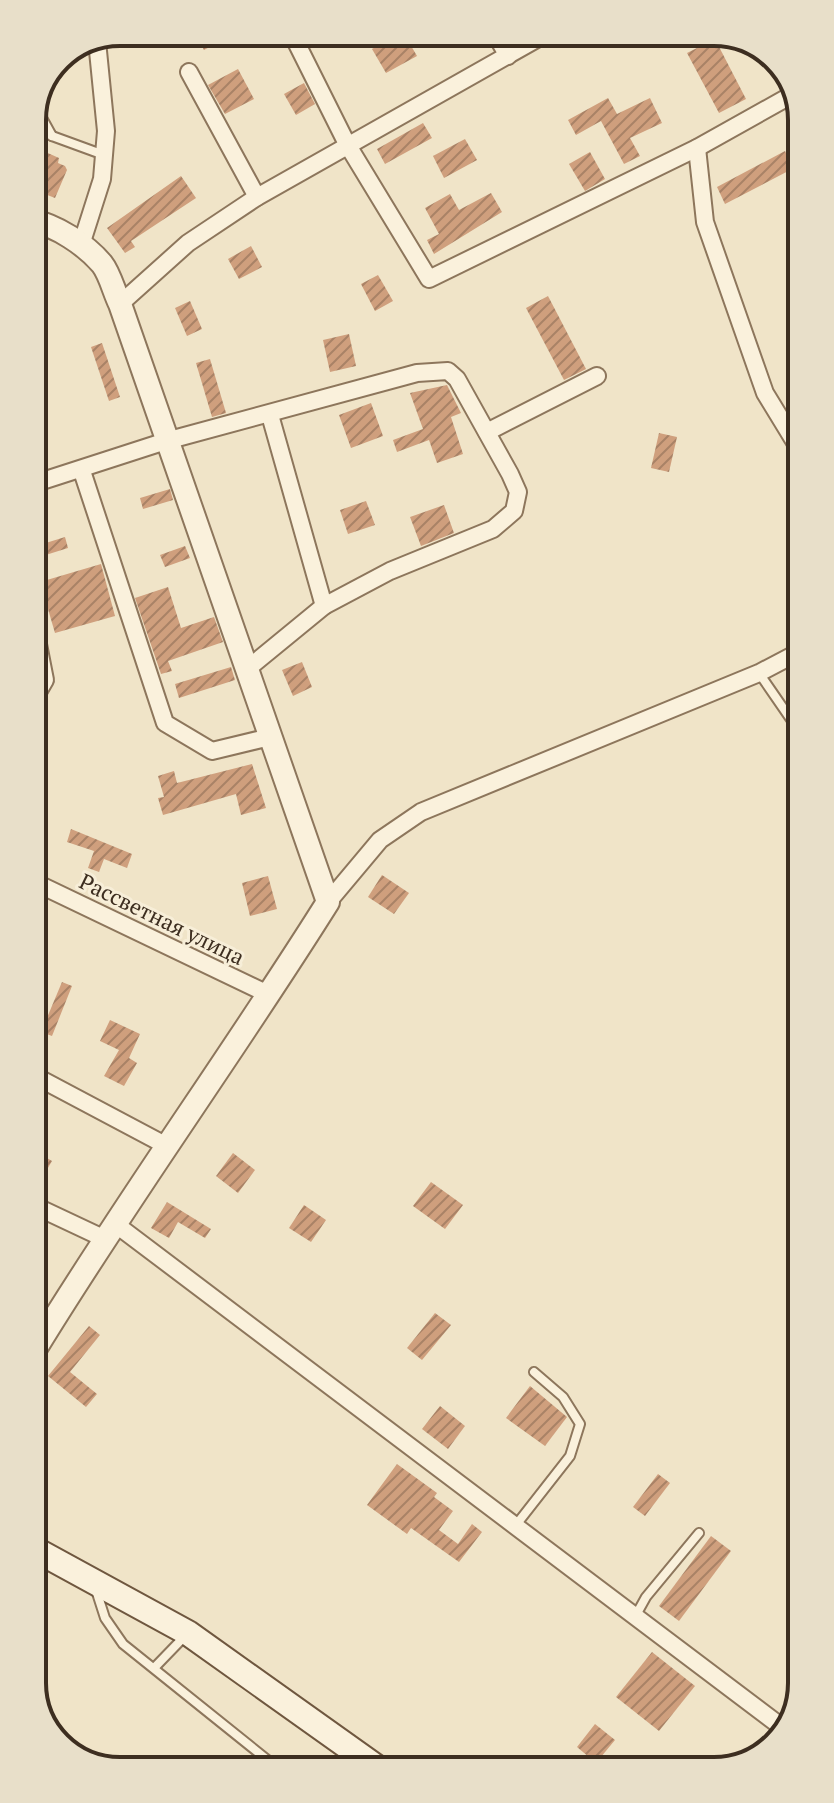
<svg xmlns="http://www.w3.org/2000/svg" width="834" height="1803" viewBox="0 0 834 1803" font-family="'PT Serif',serif">
	<style>
		.building { fill: url(#building-hatch) }
		.lines { fill: none; stroke-linecap: round; stroke-linejoin: round }
		.service-casing { stroke: #8d765c; stroke-width: 12 }
		.minor-casing { stroke: #8d765c; stroke-width: 20 }
		.tertiary-casing { stroke: #8d765c; stroke-width: 26 }
		.secondary-casing { stroke: #6f573f; stroke-width: 28 }
		.service { stroke: #faf1dc; stroke-width: 8 }
		.minor { stroke: #faf1dc; stroke-width: 16 }
		.tertiary { stroke: #faf1dc; stroke-width: 22 }
		.secondary { stroke: #faf1dc; stroke-width: 24 }
		.labels { text-anchor: middle; stroke-width: 6; stroke-linejoin: round; paint-order: stroke }
		.street-label { font-size: 22px; fill: #3d2e20; stroke: #f7eed8 }
		.rim { fill: none; stroke: #3d2e20; stroke-width: 4 }
	</style>
	<defs>
		<pattern id="building-hatch" width="6" height="6" patternUnits="userSpaceOnUse" patternTransform="scale(2)"><rect width="6" height="6" fill="#cf9f7d"/><path d="M-1 1l2-2M0 6l6-6M5 7l2-2" fill="none" stroke="#a98266"/></pattern>
	</defs>
	<rect width="100%" height="100%" fill="#f0e4c8"/>
	<g class="building">
		<path d="M194 32H238L204 50Z"/>
		<path d="M403 32 417 56 386 73 372 49Z"/>
		<path d="M715 39 746 99 719 113 687 53Z"/>
		<path d="M238 69 254 99 225 114 208 85Z"/>
		<path d="M304 83 315 104 296 115 284 94Z"/>
		<path d="M608 98 617 114 650 98 662 123 630 138 640 156 624 164 601 121 576 135 568 120Z"/>
		<path d="M423 123 432 138 385 164 377 149Z"/>
		<path d="M465 139 477 160 444 178 433 156Z"/>
		<path d="M32 146 59 158 58 163 65 166 67 170 55 198 32 189Z"/>
		<path d="M785 151 794 168 725 204 717 187Z"/>
		<path d="M590 152 605 179 585 191 569 164Z"/>
		<path d="M181 176 196 198 131 241 135 247 125 253 107 228Z"/>
		<path d="M491 193 502 212 434 254 427 240 439 234 425 208 450 194 459 210Z"/>
		<path d="M251 246 262 267 239 279 228 259Z"/>
		<path d="M378 275 393 301 375 311 361 284Z"/>
		<path d="M548 296 586 369 564 380 526 308Z"/>
		<path d="M190 301 202 329 187 336 175 308Z"/>
		<path d="M349 334 356 366 330 372 323 340Z"/>
		<path d="M102 343 120 397 109 401 91 347Z"/>
		<path d="M210 359 226 413 212 417 196 363Z"/>
		<path d="M447 385 461 413 451 417 463 454 437 463 429 440 397 452 393 440 423 429 410 393Z"/>
		<path d="M371 403 383 436 351 448 339 415Z"/>
		<path d="M659 433 677 437 669 472 651 468Z"/>
		<path d="M170 489 173 500 143 509 140 498Z"/>
		<path d="M366 501 375 525 348 534 340 510Z"/>
		<path d="M444 505 454 533 421 546 410 517Z"/>
		<path d="M65 537 68 548 33 559V547Z"/>
		<path d="M185 546 190 558 165 567 160 555Z"/>
		<path d="M101 564 115 616 55 633 40 582Z"/>
		<path d="M168 587 181 628 214 617 223 642 168 661 172 671 161 674 135 598Z"/>
		<path d="M302 662 312 687 293 696 282 670Z"/>
		<path d="M231 667 235 680 179 698 175 684Z"/>
		<path d="M252 764 266 808 241 815 236 794 163 815 158 798 164 797 158 776 174 771 177 783Z"/>
		<path d="M71 829 132 854 127 868 104 859 99 872 88 868 94 851 67 842Z"/>
		<path d="M382 875 409 893 394 914 368 897Z"/>
		<path d="M268 876 277 909 250 916 242 883Z"/>
		<path d="M62 982 72 986 52 1036 41 1032Z"/>
		<path d="M110 1020 140 1034 129 1058 137 1063 124 1086 104 1076 119 1050 100 1041Z"/>
		<path d="M35 1151 52 1161 35 1190Z"/>
		<path d="M233 1153 255 1170 238 1193 216 1176Z"/>
		<path d="M431 1182 463 1205 445 1229 413 1206Z"/>
		<path d="M167 1202 211 1229 205 1238 178 1222 169 1238 151 1228Z"/>
		<path d="M304 1205 326 1220 311 1242 289 1228Z"/>
		<path d="M435 1313 451 1325 422 1360 407 1348Z"/>
		<path d="M89 1326 100 1335 70 1372 97 1394 86 1407 48 1376Z"/>
		<path d="M530 1386 567 1417 545 1446 506 1418Z"/>
		<path d="M440 1406 465 1426 448 1449 422 1429Z"/>
		<path d="M397 1464 437 1493 434 1497 453 1511 439 1530 458 1544 472 1524 482 1532 459 1562 411 1528 407 1534 367 1505Z"/>
		<path d="M658 1474 670 1483 645 1516 633 1507Z"/>
		<path d="M711 1536 731 1551 679 1621 659 1606Z"/>
		<path d="M652 1652 695 1686 659 1731 616 1697Z"/>
		<path d="M595 1724 615 1740 596 1763 577 1747Z"/>
	</g>
	<g class="lines">
		<g class="service-casing">
			<g id="service">
				<path d="M36 107 52 136"/>
				<path d="M32 124 52 136 104 155"/>
				<path d="M759 673 799 731"/>
				<path d="M516 1525 570 1456 580 1424 563 1397 534 1372"/>
				<path d="M96 1590 105 1618 123 1644 280 1770"/>
				<path d="M636 1615 646 1597 699 1533"/>
				<path d="M155 1667 184 1637"/>
			</g>
		</g>
		<g class="minor-casing">
			<g id="minor">
				<path d="M291 32 347 144 429 279 697 148 797 92"/>
				<path d="M494 32 508 56"/>
				<path d="M189 72 257 197"/>
				<path d="M697 148 705 222 765 393 798 447"/>
				<path d="M81 245 102 179 106 131 97 41"/>
				<path d="M120 304 188 243 257 197 549 32"/>
				<path d="M270 415 324 606"/>
				<path d="M487 432 597 376"/>
				<path d="M82 471 165 723 212 751 270 737"/>
				<path d="M33 484 166 441 417 373 448 371 457 379 510 474 518 492 514 511 493 529 390 571 324 606 246 670"/>
				<path d="M34 624 45 680 34 699"/>
				<path d="M34 882 270 995"/>
				<path d="M328 902 380 840 421 812 759 673 799 652"/>
				<path d="M35 1076 167 1146"/>
				<path d="M35 1206 103 1238"/>
				<path d="M114 1223 787 1731"/>
			</g>
		</g>
		<g class="tertiary-casing">
			<path id="tertiary" d="M32 221C56 225 86 245 102 264 110 274 114 292 120 304L328 902C234 1052 129 1196 36 1348"/>
		</g>
		<g class="secondary-casing">
			<path id="secondary" d="M36 1550 188 1633 379 1769"/>
		</g>
		<use href="#service" class="service"/>
		<use href="#minor" class="minor"/>
		<use href="#tertiary" class="tertiary"/>
		<use href="#secondary" class="secondary"/>
	</g>
	<g class="labels">
		<g class="street-label">
			<text transform="translate(162 919) rotate(26)" y="8">Рассветная улица</text>
		</g>
	</g>
	<path d="M0 0H834V1803H0ZM120 46H714A74 74 0 0 1 788 120V1683A74 74 0 0 1 714 1757H120A74 74 0 0 1 46 1683V120A74 74 0 0 1 120 46Z" fill="#e8dfc9" fill-rule="evenodd"/>
	<path class="rim" d="M120 46H714A74 74 0 0 1 788 120V1683A74 74 0 0 1 714 1757H120A74 74 0 0 1 46 1683V120A74 74 0 0 1 120 46Z"/>
</svg>
